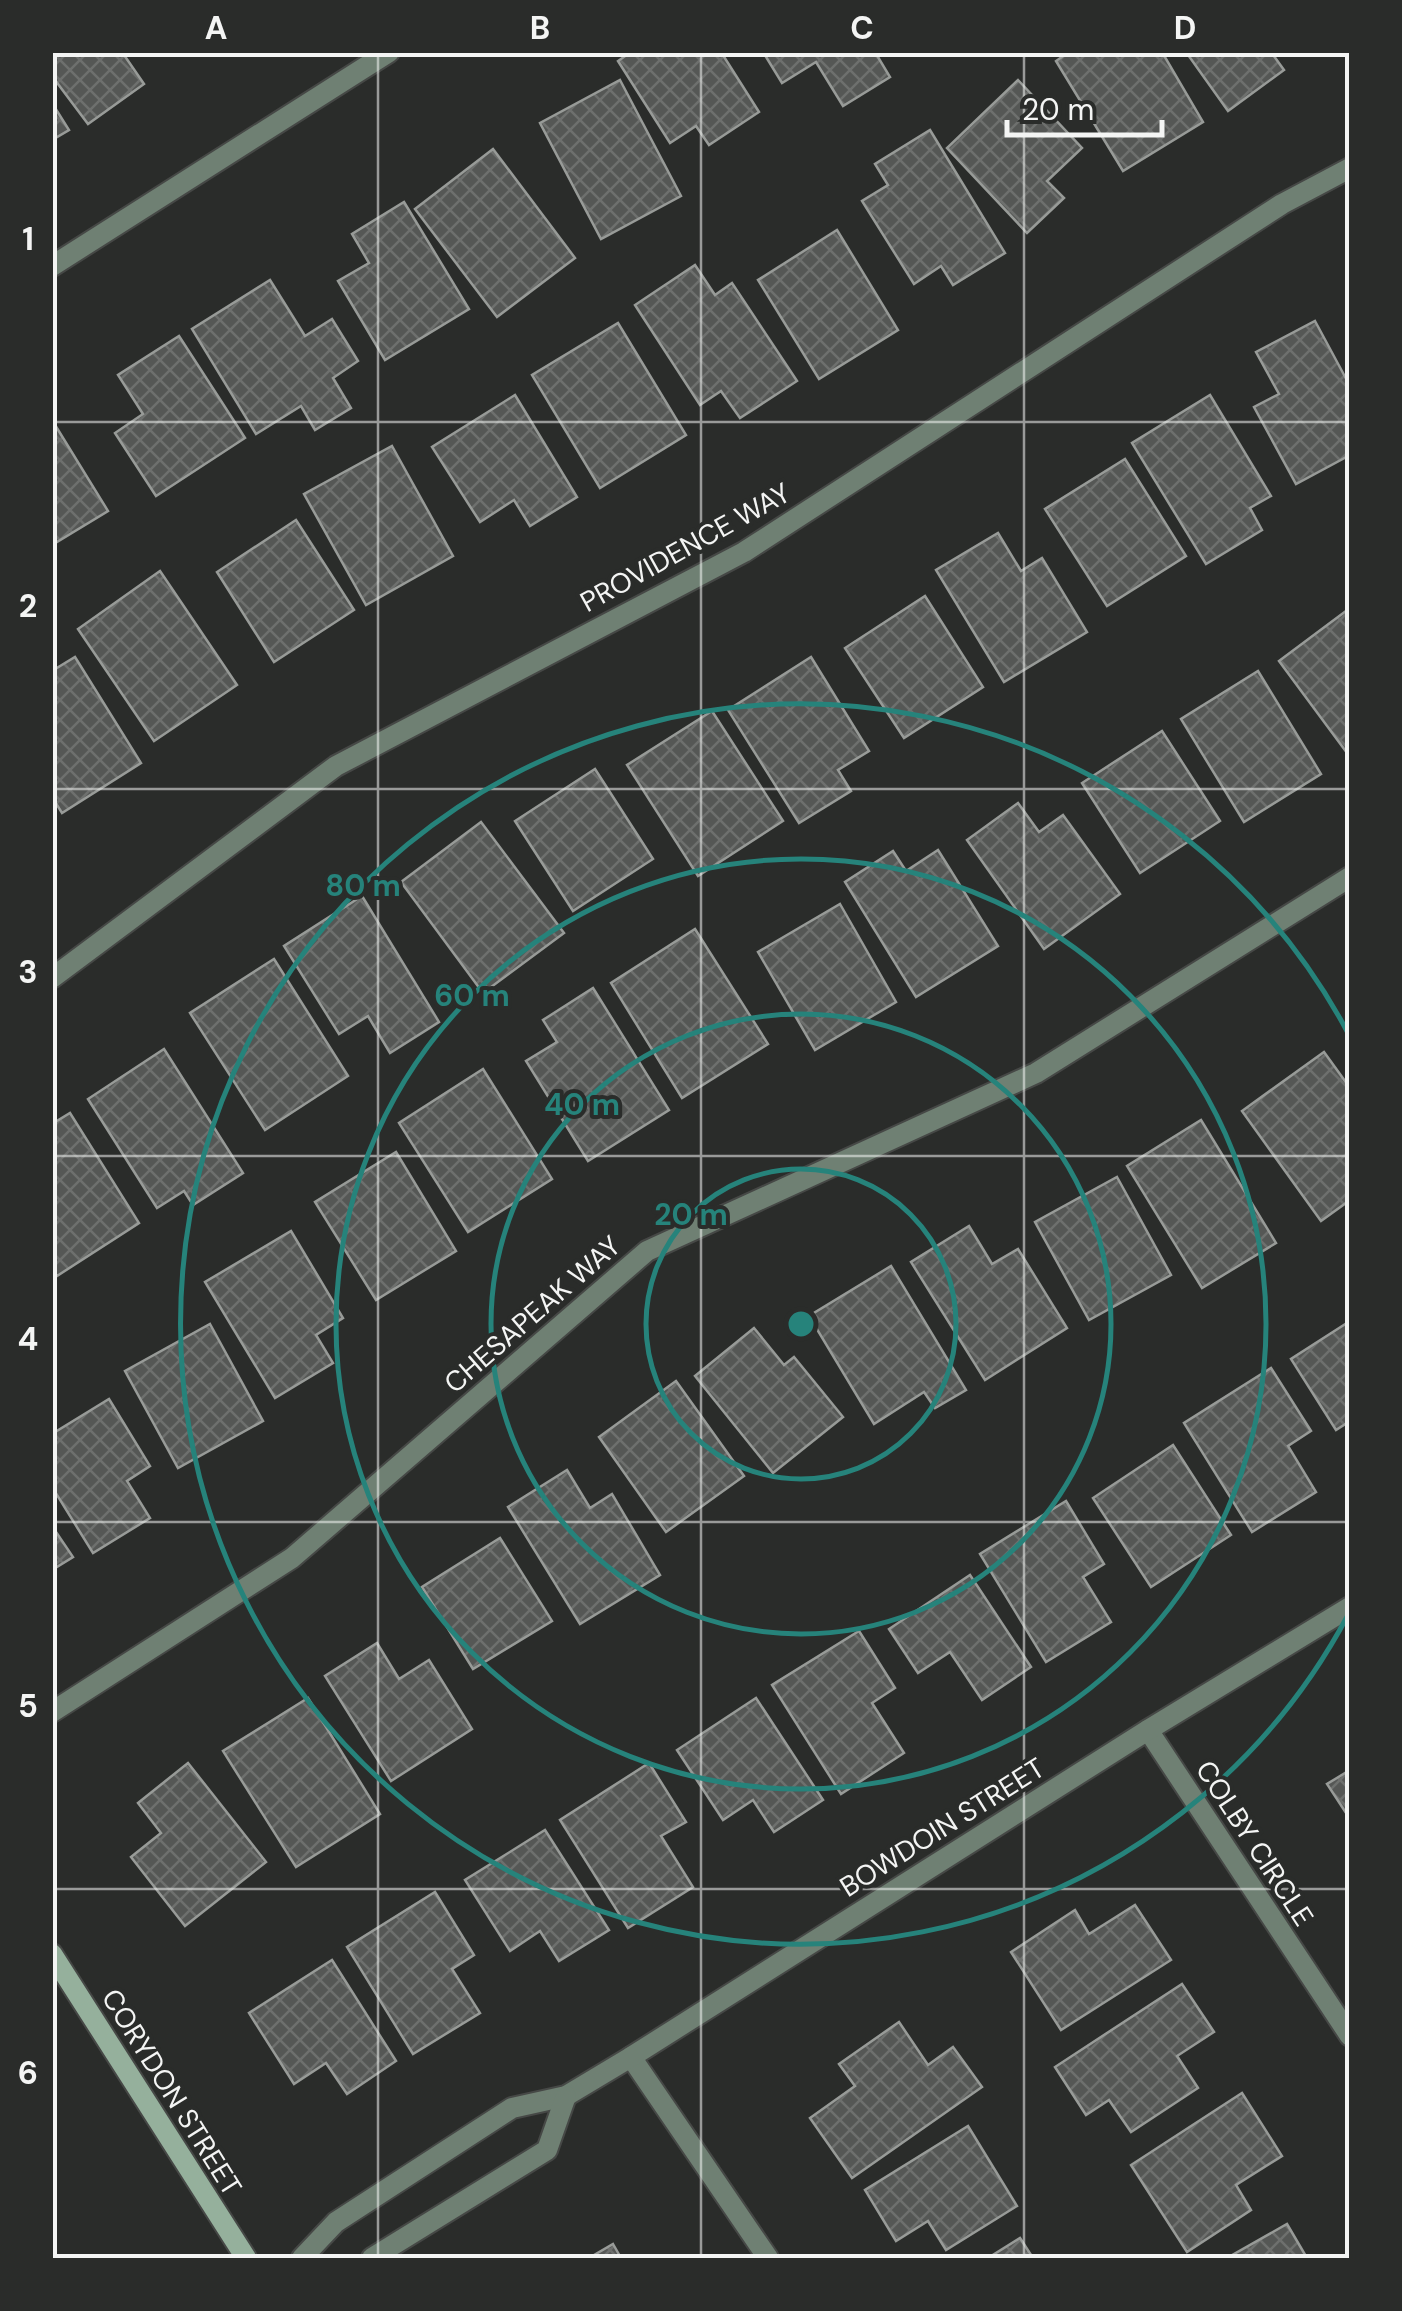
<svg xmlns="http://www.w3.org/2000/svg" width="1402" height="2311" viewBox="0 0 1402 2311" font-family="'DM Sans',sans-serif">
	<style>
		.building { fill: url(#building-cross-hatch); stroke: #989b98; stroke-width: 2.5 }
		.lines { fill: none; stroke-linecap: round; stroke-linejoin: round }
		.minor-casing { stroke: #464846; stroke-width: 24 }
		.secondary-casing { stroke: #464846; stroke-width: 24 }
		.minor { stroke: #6f8073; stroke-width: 20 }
		.secondary { stroke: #95b09c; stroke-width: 20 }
		.grid { fill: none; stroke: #f4f5f4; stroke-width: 2.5; stroke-opacity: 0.55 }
		.ring { fill: none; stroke: #26837b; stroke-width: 5 }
		.labels { text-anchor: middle; stroke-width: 8; stroke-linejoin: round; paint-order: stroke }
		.street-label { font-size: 28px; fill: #f4f5f4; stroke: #2a2c2a }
		.centre { fill: #26837b; stroke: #2a2c2a; stroke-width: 5 }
		.ring-label { font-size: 30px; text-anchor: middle; font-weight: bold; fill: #26837b; stroke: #2a2c2a; stroke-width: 8; stroke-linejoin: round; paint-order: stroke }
		.neatline { fill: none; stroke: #f4f5f4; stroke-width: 4 }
		.grid-label { font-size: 32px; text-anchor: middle; font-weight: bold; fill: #f4f5f4 }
	</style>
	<defs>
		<pattern id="building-cross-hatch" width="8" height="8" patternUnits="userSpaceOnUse" patternTransform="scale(2.5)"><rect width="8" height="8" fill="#555755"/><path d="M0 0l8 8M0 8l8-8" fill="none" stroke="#6e706e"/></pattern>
	</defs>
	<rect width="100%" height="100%" fill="#2a2c2a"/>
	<g class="building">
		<path d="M52 52H122L144 84 88 124 52 76Z"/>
		<path d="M631 52H721L759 112 709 145 696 126 670 143 618 61Z"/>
		<path d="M763 52H875L890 77 843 106 816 62 782 83Z"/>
		<path d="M1069 52H1162L1203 122 1123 171 1056 61Z"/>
		<path d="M1186 52H1271L1284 70 1228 111Z"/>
		<path d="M620 80 681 196 601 239 540 123Z"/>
		<path d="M1018 80 1082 148 1047 181 1064 198 1027 233 947 148Z"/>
		<path d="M52 103 69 130 52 140Z"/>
		<path d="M930 130 1005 253 953 285 941 266 914 284 862 201 888 185 875 164Z"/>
		<path d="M493 149 575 258 497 317 415 209Z"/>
		<path d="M404 202 469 309 385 360 338 281 369 263 352 234Z"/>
		<path d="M837 230 898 330 819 379 758 280Z"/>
		<path d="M695 265 715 295 732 283 797 381 740 418 721 391 700 405 635 305Z"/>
		<path d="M270 280 305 336 332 319 358 361 333 378 351 408 315 430 301 406 256 434 192 329Z"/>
		<path d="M1315 321 1350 386V455L1296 484 1254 407 1279 394 1256 352Z"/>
		<path d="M618 323 686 435 600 488 532 375Z"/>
		<path d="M179 336 245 438 156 496 115 433 143 414 118 375Z"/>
		<path d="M515 395 577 497 530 526 514 500 480 522 432 447Z"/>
		<path d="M1210 395 1271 496 1250 508 1262 530 1206 564 1132 443Z"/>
		<path d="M52 420 108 511 52 545Z"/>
		<path d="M392 446 453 556 366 605 304 494Z"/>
		<path d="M1125 459 1186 556 1107 606 1045 509Z"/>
		<path d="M296 520 354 610 274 662 217 572Z"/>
		<path d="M998 533 1021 571 1042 558 1087 632 1004 682 936 570Z"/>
		<path d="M160 571 237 685 154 741 78 629Z"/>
		<path d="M925 596 983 687 904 738 845 648Z"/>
		<path d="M1350 608V757L1279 661Z"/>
		<path d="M75 657 141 763 62 813 52 797V671Z"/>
		<path d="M811 657 869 751 838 770 851 791 799 823 728 710Z"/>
		<path d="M1258 671 1321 774 1244 822 1181 719Z"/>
		<path d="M712 711 783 821 698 876 627 765Z"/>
		<path d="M1162 731 1220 821 1140 873 1082 783Z"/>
		<path d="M595 769 653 859 573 911 515 821Z"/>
		<path d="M1018 803 1039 832 1063 815 1120 894 1044 949 967 840Z"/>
		<path d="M481 822 564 933 483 993 401 882Z"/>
		<path d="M938 850 998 946 916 997 845 882 893 851 906 871Z"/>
		<path d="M362 896 439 1022 390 1053 368 1016 339 1034 284 946Z"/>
		<path d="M840 904 896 1002 815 1050 758 952Z"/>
		<path d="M695 929 768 1044 682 1098 611 983Z"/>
		<path d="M274 959 348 1076 265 1130 190 1013Z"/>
		<path d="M593 988 669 1110 588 1161 526 1061 557 1042 543 1020Z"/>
		<path d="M164 1049 243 1173 193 1205 184 1191 157 1208 88 1099Z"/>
		<path d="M1324 1052 1350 1088V1200L1321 1221 1242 1111Z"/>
		<path d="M483 1069 552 1179 468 1232 399 1123Z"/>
		<path d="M70 1113 139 1223 57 1276 52 1268V1124Z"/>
		<path d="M1201 1120 1276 1243 1202 1288 1127 1166Z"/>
		<path d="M396 1152 456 1251 376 1300 315 1202Z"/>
		<path d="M1117 1177 1171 1275 1089 1320 1035 1222Z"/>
		<path d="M969 1226 992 1264 1018 1249 1067 1328 985 1380 911 1262Z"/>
		<path d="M291 1231 343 1318 316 1335 333 1363 275 1398 205 1282Z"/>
		<path d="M891 1266 966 1390 935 1408 924 1392 874 1424 809 1316Z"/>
		<path d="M1350 1321V1421L1336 1430 1291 1359Z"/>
		<path d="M210 1324 263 1421 178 1468 125 1371Z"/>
		<path d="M754 1328 784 1365 794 1357 843 1417 773 1473 695 1376Z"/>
		<path d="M1271 1368 1311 1431 1288 1446 1316 1492 1252 1532 1184 1423Z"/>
		<path d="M676 1381 744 1476 666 1532 599 1437Z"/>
		<path d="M109 1399 150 1466 127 1481 150 1518 93 1553 52 1487V1434Z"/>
		<path d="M1173 1445 1231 1535 1151 1587 1093 1498Z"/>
		<path d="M567 1470 590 1508 612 1494 660 1575 580 1624 508 1507Z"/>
		<path d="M1066 1501 1104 1564 1083 1577 1111 1622 1046 1662 980 1554Z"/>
		<path d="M52 1526 73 1557 52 1570Z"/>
		<path d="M500 1538 552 1621 473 1669 422 1587Z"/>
		<path d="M970 1575 1031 1667 982 1700 950 1652 918 1673 889 1629Z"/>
		<path d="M859 1631 895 1688 872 1703 904 1753 841 1794 772 1685Z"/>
		<path d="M377 1643 399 1679 429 1660 472 1729 391 1781 325 1676Z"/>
		<path d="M308 1698 380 1814 296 1867 223 1751Z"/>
		<path d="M756 1698 823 1800 774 1832 753 1800 723 1820 677 1750Z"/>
		<path d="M188 1763 266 1862 185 1926 131 1857 161 1833 138 1803Z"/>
		<path d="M649 1763 686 1822 661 1836 693 1887 628 1928 560 1820Z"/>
		<path d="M1350 1770V1819L1327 1784Z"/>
		<path d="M545 1830 609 1930 559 1961 540 1931 510 1951 465 1880Z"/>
		<path d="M435 1892 474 1955 452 1969 480 2013 413 2054 347 1947Z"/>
		<path d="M1135 1905 1171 1960 1061 2030 1011 1952 1075 1910 1089 1934Z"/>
		<path d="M332 1960 396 2061 347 2094 326 2063 294 2084 249 2013Z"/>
		<path d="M1182 1984 1214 2032 1177 2056 1198 2088 1131 2132 1109 2100 1086 2115 1055 2067Z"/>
		<path d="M899 2022 928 2065 953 2047 982 2087 852 2178 810 2118 855 2086 839 2064Z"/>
		<path d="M1242 2093 1282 2156 1236 2185 1251 2210 1187 2252 1131 2165Z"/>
		<path d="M968 2126 1017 2206 946 2250 928 2221 896 2241 865 2190Z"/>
		<path d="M1287 2224 1307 2258H1227Z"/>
		<path d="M1020 2238 1033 2258H988Z"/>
		<path d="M613 2244 621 2258H589Z"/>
	</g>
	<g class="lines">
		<g class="minor-casing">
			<g id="minor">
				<path d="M52 266 389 52"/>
				<path d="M52 978 336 766 744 552 1282 204 1350 168"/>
				<path d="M52 1712 292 1558 647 1251 1036 1073 1350 877"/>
				<path d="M1148 1730 1350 2036"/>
				<path d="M631 2057 768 2258"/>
				<path d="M302 2258 336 2222 512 2108 566 2096 631 2057 1148 1730 1350 1607"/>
				<path d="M372 2258 547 2150 566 2096"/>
			</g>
		</g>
		<g class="secondary-casing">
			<path id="secondary" d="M52 1954 246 2258"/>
		</g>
		<use href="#minor" class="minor"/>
		<use href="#secondary" class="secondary"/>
	</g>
	<path class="grid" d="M378 52V2258M701 52V2258M1024 52V2258M52 422H1350M52 789H1350M52 1156H1350M52 1522H1350M52 1889H1350"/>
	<g class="ring">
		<circle cx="801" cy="1324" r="155"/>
		<circle cx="801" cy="1324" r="310"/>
		<circle cx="801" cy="1324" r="465"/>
		<path d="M1348 1615A620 620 0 1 1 1348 1033"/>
	</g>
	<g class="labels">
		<g class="street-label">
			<text transform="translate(685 547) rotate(-29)" y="10">PROVIDENCE WAY</text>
			<text transform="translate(532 1314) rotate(-41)" y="10">CHESAPEAK WAY</text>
			<text transform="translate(942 1827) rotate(-32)" y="10">BOWDOIN STREET</text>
			<text transform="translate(1255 1843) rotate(57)" y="10">COLBY CIRCLE</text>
			<text transform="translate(172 2092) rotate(58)" y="10">CORYDON STREET</text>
		</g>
	</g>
	<circle cx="801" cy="1324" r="15" class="centre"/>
	<g class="ring-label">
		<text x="363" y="896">80 m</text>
		<text x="472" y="1006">60 m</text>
		<text x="582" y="1115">40 m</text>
		<text x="691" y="1225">20 m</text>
	</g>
	<rect width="1402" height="2311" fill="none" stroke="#2a2c2a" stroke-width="110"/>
	<path d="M1007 120v15h155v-15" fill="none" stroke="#f4f5f4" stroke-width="5"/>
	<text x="1022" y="120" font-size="30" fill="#f4f5f4" stroke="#2a2c2a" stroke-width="8" paint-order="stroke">20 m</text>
	<rect x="55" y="55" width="1292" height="2201" class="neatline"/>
	<g class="grid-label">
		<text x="216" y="39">A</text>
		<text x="540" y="39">B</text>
		<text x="862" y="39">C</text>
		<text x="1185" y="39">D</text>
		<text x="28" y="250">1</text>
		<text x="28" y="617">2</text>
		<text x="28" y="983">3</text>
		<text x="28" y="1350">4</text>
		<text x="28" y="1717">5</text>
		<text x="28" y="2084">6</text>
	</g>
</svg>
